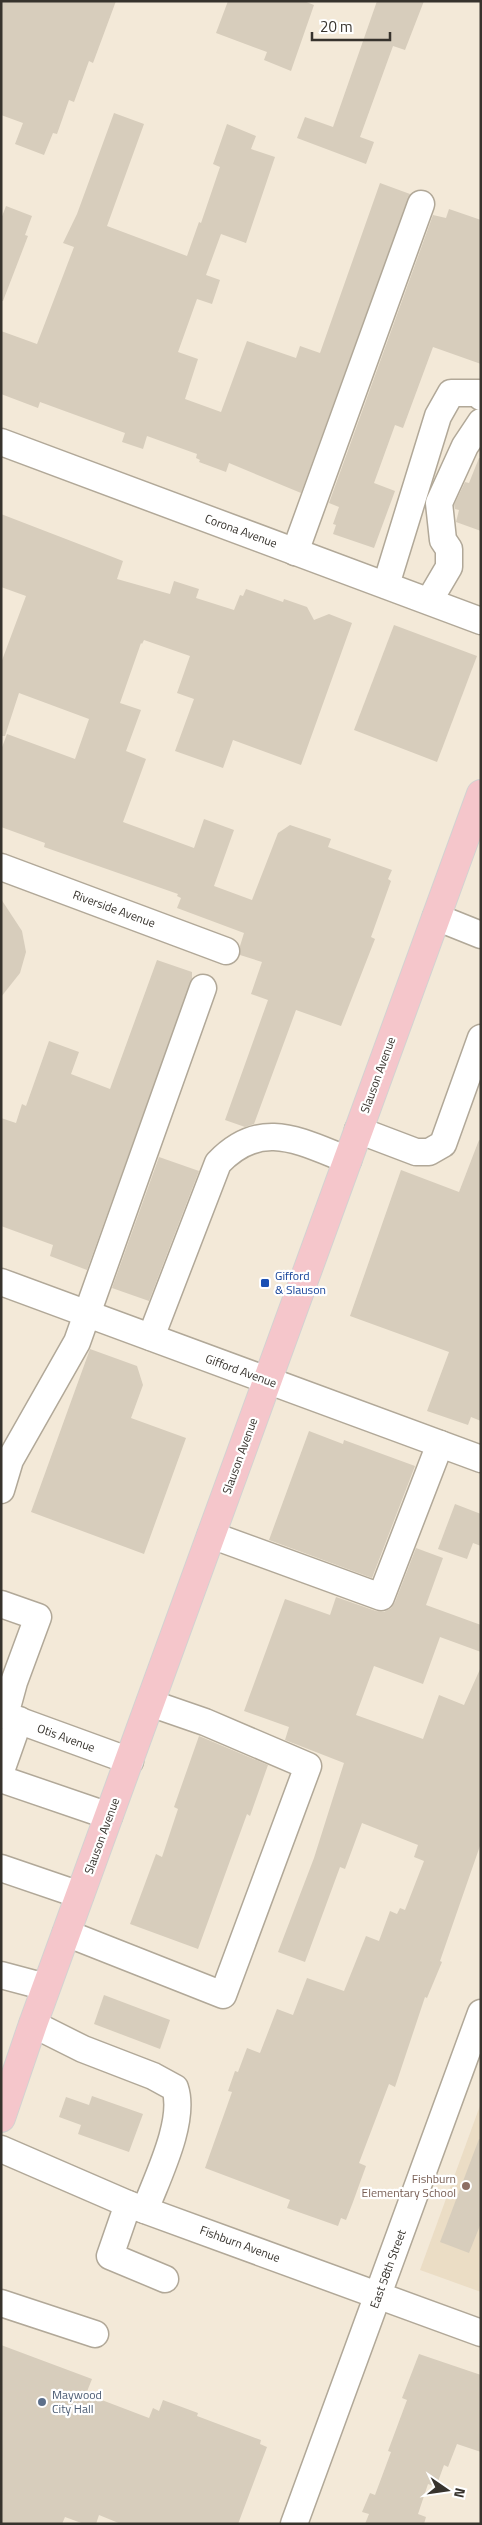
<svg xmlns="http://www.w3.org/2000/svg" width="482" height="2525" viewBox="0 0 482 2525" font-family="'Titillium Web',sans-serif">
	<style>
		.built { fill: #ebddc5 }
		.building { fill: #d7cdbc }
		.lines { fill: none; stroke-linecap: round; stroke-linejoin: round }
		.minor-casing { stroke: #b1a898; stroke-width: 29 }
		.major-casing { stroke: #d3d2d1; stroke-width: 30 }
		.minor { stroke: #fff; stroke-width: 26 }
		.major { stroke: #f5c6cb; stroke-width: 28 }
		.transit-dot { fill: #1a4fb4; stroke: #fff; stroke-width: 2 }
		.education-dot { fill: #8d6e63; stroke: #fff; stroke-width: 2 }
		.service-dot { fill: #5c6f8a; stroke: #fff; stroke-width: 2 }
		.labels { text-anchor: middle; stroke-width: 4.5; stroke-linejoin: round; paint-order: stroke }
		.street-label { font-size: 12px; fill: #37332d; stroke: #fff }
		.transit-label { font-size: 12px; fill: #164399; stroke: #fff; text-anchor: start }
		.education-label { font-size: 12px; fill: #785e54; stroke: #fff; text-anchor: end }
		.service-label { font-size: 12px; fill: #4e5e75; stroke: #fff; text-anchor: start }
	</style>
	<rect width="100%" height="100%" fill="#f3e9d8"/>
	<path class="built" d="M481 2103V2292L420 2270Z"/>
	<g class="building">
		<path d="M1 1H116L93 63 89 61 74 102 69 100 57 134 53 133 44 155 15 144 23 123 1 115Z"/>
		<path d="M228 1H304L314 5 291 71 264 60 267 52 216 33Z"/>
		<path d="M377 1H424L405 50 393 46 360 137 374 142 366 164 297 138 305 117 333 127Z"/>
		<path d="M114 113 144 124 107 226 187 256 199 222 201 223 220 167 213 164 227 124 256 136 251 149 275 157 246 243 221 234 206 275 220 280 212 304 197 299 178 352 198 359 185 399 221 412 247 341 296 358 300 346 320 353 380 183 410 194 301 493 229 463 226 472 199 462 200 460 196 458 197 454 147 436 143 449 122 442 125 433 40 402 38 408 1 394V331L37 344 74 247 63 243 77 214Z"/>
		<path d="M6 206 32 216 25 235 28 236 3 301H1V219Z"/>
		<path d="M449 209 481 220V364L433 347 403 428 395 425 374 483 395 491 374 548 333 534 336 525 333 524 339 507 329 503 433 215 446 218Z"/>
		<path d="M479 458H481V531L456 522 459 510 455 509 454 505 465 482 469 483Z"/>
		<path d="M1 514 123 561 117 579 170 594 174 581 199 589 196 598 234 610 240 595 243 596 246 589 283 602 284 599 307 607 314 620 329 614 352 623 301 765 233 740 223 768 175 751 194 699 177 693 190 656 144 640 142 644 141 643 120 703 141 710 126 751 146 759 123 822 194 848 204 819 234 830 214 886 252 900 278 833 290 825 331 839 328 847 392 870 388 879 391 881 371 937 375 939 341 1026 296 1010 254 1124 245 1127 225 1120 268 1000 251 994 262 962 240 955V946L244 933 177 908 181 898 177 896 178 894 44 847 45 843 1 827V750L7 734 75 759 89 719 19 693 5 736H1V663L26 596 1 587Z"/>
		<path d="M394 625 477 656 437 762 354 730Z"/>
		<path d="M1 899 22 931 26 952 20 973 1 997Z"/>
		<path d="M157 960 192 972V979L87 1270 50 1256 53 1245 1 1226V1118L16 1123 22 1104 26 1106 49 1041 79 1052 71 1074 110 1089Z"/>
		<path d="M479 1140 481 1141V1421L471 1417 468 1425 427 1411 449 1352 350 1316 401 1170 459 1192Z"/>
		<path d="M159 1157 199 1171 149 1301 112 1288Z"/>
		<path d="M90 1349 137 1366 143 1385 131 1418 186 1438 144 1554 31 1512Z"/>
		<path d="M309 1431 343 1444 344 1440 415 1466 372 1578 269 1540Z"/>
		<path d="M455 1504 481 1514V1546L473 1543 467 1559 438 1549Z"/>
		<path d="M416 1548 443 1558 426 1605 481 1625V1652L440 1637 423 1684 374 1666 356 1715 423 1739 439 1695 464 1705 481 1667V1843L440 1961 442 1962 427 1998 425 1997 395 2087 389 2084 359 2163 366 2166 353 2202 346 2220 341 2218 338 2226 287 2208 290 2200 205 2168 232 2092 228 2091 235 2071 238 2072 247 2048 260 2053 277 2009 293 2015 307 1978 344 1991 366 1936 379 1941 390 1911 397 1914 400 1908 405 1910 424 1861 414 1857 418 1845 362 1823 345 1869 340 1867 305 1962 278 1952 314 1858 344 1763 285 1740 289 1727 244 1711 285 1599 330 1615 336 1597 376 1611 384 1612 391 1608 395 1602Z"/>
		<path d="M199 1736 268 1765 250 1816 247 1814 198 1949 130 1924 156 1854 162 1857 178 1809 174 1807Z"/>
		<path d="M104 1995 170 2020 160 2049 94 2024Z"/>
		<path d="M92 2096 143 2114 129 2152 78 2134 81 2125 59 2117 66 2097 89 2105Z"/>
		<path d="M479 2139H481V2223L469 2253 440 2242Z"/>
		<path d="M1 2345 92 2379 86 2394 149 2418 153 2408 159 2411 163 2400 198 2413 197 2416 261 2440 260 2444 267 2447 238 2524H121L99 2515 96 2524H84L65 2517 62 2524H1Z"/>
		<path d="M419 2354 481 2375V2452L457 2444 448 2467 444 2465 436 2487 428 2484 418 2514 426 2517 424 2524H365L369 2514 362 2512 370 2493 375 2495 391 2452 388 2451 407 2400 402 2398Z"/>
	</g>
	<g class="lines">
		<g class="minor-casing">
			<g id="minor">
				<path d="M1 442 481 621"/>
				<path d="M295 552 421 204"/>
				<path d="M386 585 438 416 451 393H479L481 397"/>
				<path d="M429 601 449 567V549L443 540 439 503 465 446 481 422"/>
				<path d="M1 867 226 951"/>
				<path d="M436 917 481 935"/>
				<path d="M358 1130 416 1152H429L443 1144 481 1038"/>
				<path d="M1 1282 481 1459"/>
				<path d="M151 1337 218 1163C261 1118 299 1141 348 1160"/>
				<path d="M1 1490 10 1460 77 1342 203 988"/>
				<path d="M211 1535 381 1597 440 1444"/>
				<path d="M1 1604 38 1617 14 1682 5 1715"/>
				<path d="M1 1714 130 1761"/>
				<path d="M1 1771 19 1720"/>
				<path d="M1 1779 109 1816"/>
				<path d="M1 1868 80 1895"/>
				<path d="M66 1933 223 1995 308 1766 205 1722 150 1703"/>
				<path d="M1 1975 46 1987"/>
				<path d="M33 2024 83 2049 153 2076 175 2088C186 2121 157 2178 145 2210"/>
				<path d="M1 2149 128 2204 481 2333"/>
				<path d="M128 2204 110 2256 165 2279"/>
				<path d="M1 2303 95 2334"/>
				<path d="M294 2524 481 2013"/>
			</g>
		</g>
		<g class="major-casing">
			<path id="major" d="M1 2118 33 2024 481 794"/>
		</g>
		<use href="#minor" class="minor"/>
		<use href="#major" class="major"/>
	</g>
	<rect class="transit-dot" x="260" y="1278" width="10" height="10" rx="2.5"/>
	<circle class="education-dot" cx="466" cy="2186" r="5"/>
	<circle class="service-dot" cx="42" cy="2402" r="5"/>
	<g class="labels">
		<g class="street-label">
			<text transform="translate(241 531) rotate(20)" y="4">Corona Avenue</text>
			<text transform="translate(114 909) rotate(20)" y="4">Riverside Avenue</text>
			<text transform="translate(378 1075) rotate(-70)" y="4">Slauson Avenue</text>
			<text transform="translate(241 1371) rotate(20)" y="4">Gifford Avenue</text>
			<text transform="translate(240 1456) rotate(-70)" y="4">Slauson Avenue</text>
			<text transform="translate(66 1738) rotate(20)" y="4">Otis Avenue</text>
			<text transform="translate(102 1836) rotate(-70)" y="4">Slauson Avenue</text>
			<text transform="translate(240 2244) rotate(20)" y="4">Fishburn Avenue</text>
			<text transform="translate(388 2269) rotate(-70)" y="4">East 58th Street</text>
		</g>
		<g class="transit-label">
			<text x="275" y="1280">Gifford<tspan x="275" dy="14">&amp; Slauson</tspan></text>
		</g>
		<g class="education-label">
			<text x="456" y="2183">Fishburn<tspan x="456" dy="14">Elementary School</tspan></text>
		</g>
		<g class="service-label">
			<text x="52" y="2399">Maywood<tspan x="52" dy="14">City Hall</tspan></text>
		</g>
	</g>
	<rect width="482" height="2525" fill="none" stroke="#37332d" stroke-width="5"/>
	<g transform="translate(447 2490) rotate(103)" stroke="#ffffff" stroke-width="4" paint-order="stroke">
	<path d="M0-4L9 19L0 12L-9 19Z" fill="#37332d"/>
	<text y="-8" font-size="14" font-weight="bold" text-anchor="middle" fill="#37332d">N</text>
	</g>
	<path d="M312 32v8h78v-8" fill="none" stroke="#37332d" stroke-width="2.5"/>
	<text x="320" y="32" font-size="15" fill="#37332d" stroke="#ffffff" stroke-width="4" paint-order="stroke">20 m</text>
</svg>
